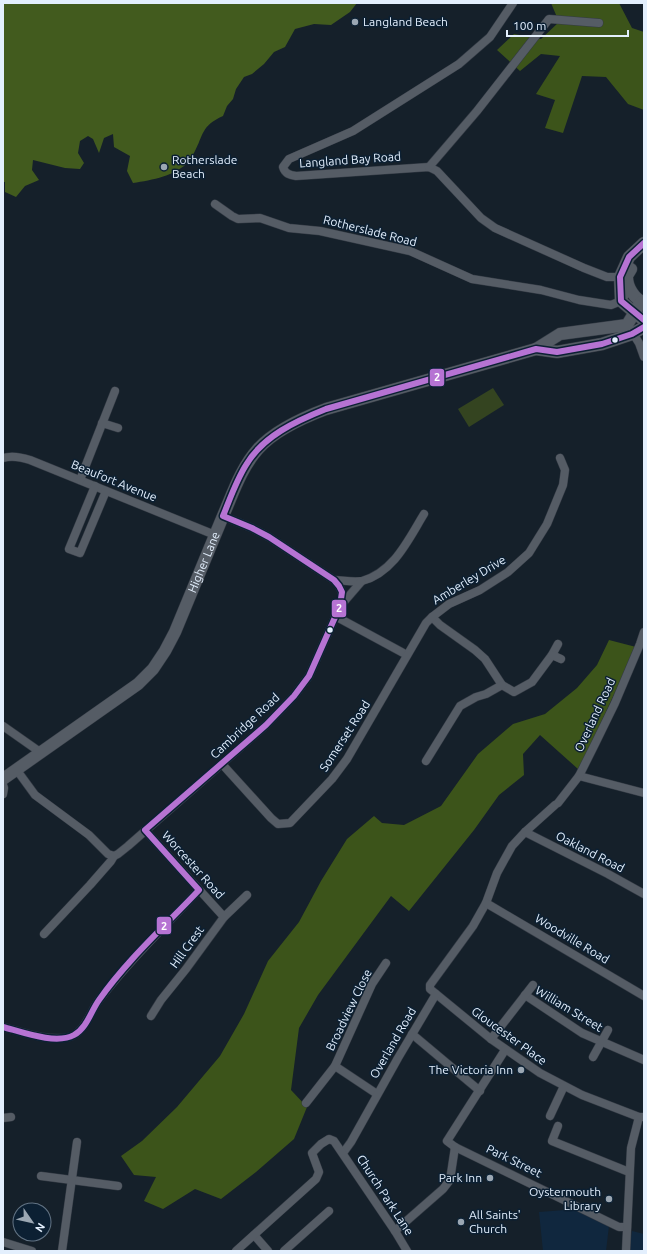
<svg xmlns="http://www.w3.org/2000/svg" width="647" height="1254" viewBox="0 0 647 1254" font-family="Ubuntu,sans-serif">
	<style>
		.built { fill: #10273e }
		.green { fill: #344420 }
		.forest { fill: #3c541a }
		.water { fill: #425b1e }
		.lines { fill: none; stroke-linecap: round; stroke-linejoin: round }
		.street-casing { stroke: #343b45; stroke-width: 9 }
		.secondary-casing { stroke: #343b45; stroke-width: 13 }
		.street { stroke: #555c65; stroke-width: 8 }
		.secondary { stroke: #555c65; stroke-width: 12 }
		.bus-1-casing { stroke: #0c2033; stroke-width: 9 }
		.bus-1 { stroke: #b673d3; stroke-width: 6 }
		.poi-dot { fill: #9ba7b3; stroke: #0c2033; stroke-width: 1.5 }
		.bus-dot { fill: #e3effd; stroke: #0c2033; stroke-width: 1.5 }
		.labels { text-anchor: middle; stroke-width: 3; stroke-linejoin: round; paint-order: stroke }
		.poi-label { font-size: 12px; fill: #e3effd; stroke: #0c2033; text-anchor: start }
		.street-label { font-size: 12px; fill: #e3effd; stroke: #0c2033 }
		.line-badge { stroke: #0c2033; stroke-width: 1.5 }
		.badge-label { font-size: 11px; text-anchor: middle; font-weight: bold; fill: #fff }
	</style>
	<rect width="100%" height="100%" fill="#15202a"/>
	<g class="built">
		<path d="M565 1203 609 1226 606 1251H543L539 1212 565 1210Z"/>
		<path d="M632 1231 644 1234V1251H629Z"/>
	</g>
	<path class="green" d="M493 388 504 405 469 427 458 409Z"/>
	<g class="forest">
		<path d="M551 3H619L632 28 644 32V110L628 104 606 77 582 76 563 133 545 128 555 100 536 94 560 56 541 54 520 71 497 50 514 34 541 39 559 22Z"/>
		<path d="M609 640 636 647 585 757 578 769 540 735 523 754 524 775 499 795 474 830 409 911 391 896 318 995 299 1028 291 1090 307 1107 294 1139 256 1172 221 1199 195 1189 163 1209 144 1201 156 1177 134 1175 121 1156 142 1141 177 1107 220 1056 244 1014 268 961 299 922 321 881 347 839 374 816 382 823 404 825 441 806 478 754 513 724 545 714 577 688 597 665Z"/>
	</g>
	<path class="water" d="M3 3H357L350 12 331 25 314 24 295 29 285 47 274 52 264 64 252 74 244 77 236 89 233 99 227 106 223 116C201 126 204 134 194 153 192 156 191 159 189 161 176 176 152 180 133 183L127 171 130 156 114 147 113 134 104 138 99 153 93 139 88 136 80 141 78 153 84 163 80 169 65 168 33 160 32 170 39 180 25 186 16 197 5 192V182H3Z"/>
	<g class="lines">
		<g class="street-casing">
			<g id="street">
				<path d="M513 3 490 37 459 64 353 131 289 159 283 167C285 174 290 175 296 176L429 167 437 171 481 218 495 228 584 268 607 277H624"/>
				<path d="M429 167 477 111 549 19 599 23"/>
				<path d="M215 204 232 216 238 219 260 218 289 228 320 231 410 251 472 279 541 290 579 300 611 305 621 301 624 297"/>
				<path d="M630 329 639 343 644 357"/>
				<path d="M102 423 118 428"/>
				<path d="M3 458C12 455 21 457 30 460L215 535"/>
				<path d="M80 480 115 391"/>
				<path d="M95 486 69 549 80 553 106 491"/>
				<path d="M334 580C342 580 354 583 362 581 394 572 408 540 424 514"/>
				<path d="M342 604 361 582"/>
				<path d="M335 616 407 655"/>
				<path d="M432 617 440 625 475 650 485 659 502 685 514 692 532 682 552 655 558 644"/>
				<path d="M552 655 561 659"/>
				<path d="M3 726 40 752"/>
				<path d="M426 761 460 706 476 697 486 694 502 685"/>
				<path d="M222 764 271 818 278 824 290 823 332 779 347 759 426 623 432 617 449 604 480 590 508 572 529 553 547 524 563 485 565 470 560 458"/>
				<path d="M16 769 35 795 89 835 108 854 114 856 118 854 128 846 266 725 294 696 309 676 340 606C343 594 343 589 334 580L269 537 252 528 223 516"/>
				<path d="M579 776 644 793"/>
				<path d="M3 785 4 788 3 794"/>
				<path d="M558 803 579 776 596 742 615 703 640 644 644 632"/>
				<path d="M555 805 525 832 512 846 497 873 486 903 473 926 430 985V989L491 1039 540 1073 582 1095 639 1117H644"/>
				<path d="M145 830 224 917"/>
				<path d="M525 832 608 874 644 894"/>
				<path d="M486 903 644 996"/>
				<path d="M44 934 90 885 111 861 114 856"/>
				<path d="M525 995 582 1033 644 1060"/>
				<path d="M151 1016 161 1000 186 969 224 917 247 895"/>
				<path d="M3 1027C22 1032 50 1042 69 1037 85 1033 90 1012 99 1000 129 961 165 926 199 890"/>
				<path d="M412 1034 480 1091"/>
				<path d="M491 1039 533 985"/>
				<path d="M505 1050 447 1141 455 1147 619 1227H627"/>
				<path d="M593 1057 608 1030"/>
				<path d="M335 1066 377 1094"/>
				<path d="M306 1103 335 1066 372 984 386 963"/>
				<path d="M550 1116 564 1086"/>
				<path d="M3 1118 11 1117"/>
				<path d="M558 1126 552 1141 629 1172"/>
				<path d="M343 1153 351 1142 398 1058 436 994"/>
				<path d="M41 1176 118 1186"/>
				<path d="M395 1231 443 1189 450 1180 455 1147"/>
				<path d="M254 1235 268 1251"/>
				<path d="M3 1242 32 1251"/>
				<path d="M62 1251 77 1142"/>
				<path d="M236 1251 316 1179 319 1172 312 1153 321 1144 329 1139 334 1141 395 1231 407 1251"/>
				<path d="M284 1251 329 1211"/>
				<path d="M626 1251 631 1148 639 1117"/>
			</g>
		</g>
		<g class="secondary-casing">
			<g id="secondary">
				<path d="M631 269C630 271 627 275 627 277 627 288 635 299 644 303"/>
				<path d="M641 318 621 301 620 277 629 257 644 243"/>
				<path d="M536 349 557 352 602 344 632 334 644 327"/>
				<path id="s1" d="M3 779 138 684 153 669 165 651 175 632C191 594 207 555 223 516 233 493 241 468 258 449 275 430 302 418 326 409L536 349 560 334 627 325 641 302"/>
			</g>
		</g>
		<use href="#street" class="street"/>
		<use href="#secondary" class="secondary"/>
		<g class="bus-1-casing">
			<g id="bus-1">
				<path d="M644 243 629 257 620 277 621 301 644 320"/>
				<path d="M3 1027C22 1032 56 1045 74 1035 87 1028 91 1011 99 1000 127 960 165 926 199 890L145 830 266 725 294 696 309 676 340 606 342 592 339 586 334 580 269 537 252 528 223 516C230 499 236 481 246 465 263 436 296 421 326 409L536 349 557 352 602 344 632 334 644 327"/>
			</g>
		</g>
		<use href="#bus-1" class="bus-1"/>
	</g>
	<g class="poi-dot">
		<circle cx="355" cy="22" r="4"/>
		<circle cx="164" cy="167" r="4"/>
		<circle cx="521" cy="1070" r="4"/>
		<circle cx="490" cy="1178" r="4"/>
		<circle cx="609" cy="1199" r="4"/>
		<circle cx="461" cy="1222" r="4"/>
	</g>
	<g class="bus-dot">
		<circle cx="615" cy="340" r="3.5"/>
		<circle cx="330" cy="630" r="3.5"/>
	</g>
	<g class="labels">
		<g class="poi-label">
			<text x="363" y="26">Langland Beach</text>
			<text x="172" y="164">Rotherslade<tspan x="172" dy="14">Beach</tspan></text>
			<text x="513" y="1074" text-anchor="end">The Victoria Inn</text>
			<text x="482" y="1182" text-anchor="end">Park Inn</text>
			<text x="601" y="1196" text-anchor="end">Oystermouth<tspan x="601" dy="14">Library</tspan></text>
			<text x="469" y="1219">All Saints'<tspan x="469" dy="14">Church</tspan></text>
		</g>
		<g class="street-label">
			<text transform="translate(350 160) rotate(-4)" y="4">Langland Bay Road</text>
			<text transform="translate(370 231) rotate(14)" y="4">Rotherslade Road</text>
			<text transform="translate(114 481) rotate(22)" y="4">Beaufort Avenue</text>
			<text dy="4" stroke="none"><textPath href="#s1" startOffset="305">Higher Lane</textPath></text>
			<text transform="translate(469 580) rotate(-31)" y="4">Amberley Drive</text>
			<text transform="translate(595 715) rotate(-65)" y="4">Overland Road</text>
			<text transform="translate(245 726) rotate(-43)" y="4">Cambridge Road</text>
			<text transform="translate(345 736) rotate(-57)" y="4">Somerset Road</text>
			<text transform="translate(590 852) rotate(27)" y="4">Oakland Road</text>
			<text transform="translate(193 865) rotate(48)" y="4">Worcester Road</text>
			<text transform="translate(572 939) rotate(31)" y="4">Woodville Road</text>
			<text transform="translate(187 947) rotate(-54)" y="4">Hill Crest</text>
			<text transform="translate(569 1009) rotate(31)" y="4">William Street</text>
			<text transform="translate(349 1010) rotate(-64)" y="4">Broadview Close</text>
			<text transform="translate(509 1036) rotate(36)" y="4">Gloucester Place</text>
			<text transform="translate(393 1043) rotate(-60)" y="4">Overland Road</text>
			<text transform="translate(514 1161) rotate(26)" y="4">Park Street</text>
			<text transform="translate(385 1195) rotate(57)" y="4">Church Park Lane</text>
		</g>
	</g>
	<g class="line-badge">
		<rect x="429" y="368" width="16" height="19" rx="4" fill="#b673d3"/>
		<rect x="331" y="599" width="16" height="19" rx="4" fill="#b673d3"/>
		<rect x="156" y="916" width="16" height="19" rx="4" fill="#b673d3"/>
	</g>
	<g class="badge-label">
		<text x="437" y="381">2</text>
		<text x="339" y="612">2</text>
		<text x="164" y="930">2</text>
	</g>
	<rect width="647" height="1254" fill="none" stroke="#e3effd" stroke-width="8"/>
	<g transform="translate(32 1222) rotate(124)"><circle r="19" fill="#0c2033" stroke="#627384"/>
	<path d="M0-3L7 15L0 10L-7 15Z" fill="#9ba7b3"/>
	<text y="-6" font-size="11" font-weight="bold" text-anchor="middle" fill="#e3effd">N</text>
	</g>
	<path d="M507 30v6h121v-6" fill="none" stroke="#e3effd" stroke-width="2"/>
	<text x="513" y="30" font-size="12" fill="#e3effd" stroke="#0c2033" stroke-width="3" paint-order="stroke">100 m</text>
</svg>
